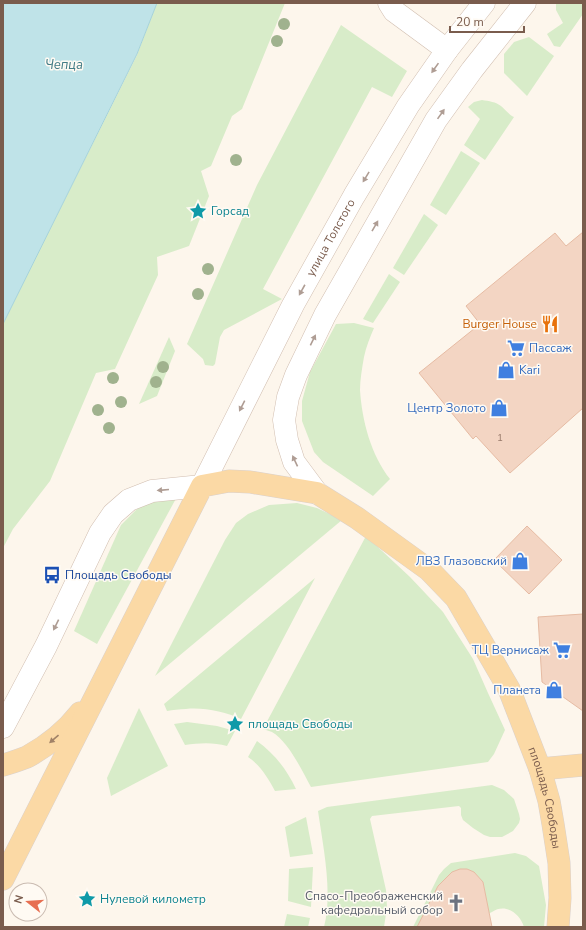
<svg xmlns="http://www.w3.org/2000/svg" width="586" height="930" viewBox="0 0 586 930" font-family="'Nunito Sans',sans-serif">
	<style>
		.green { fill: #d8ecc9 }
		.water { fill: #bfe3e8; stroke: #a5d3da }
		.building { fill: #f3d5c3; stroke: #e6bba3 }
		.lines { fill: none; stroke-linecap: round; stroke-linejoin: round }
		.minor-casing { stroke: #d1beb0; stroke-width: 23 }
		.major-casing { stroke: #dad1cd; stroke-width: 23 }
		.minor { stroke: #fff; stroke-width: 22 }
		.major { stroke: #fbd9a5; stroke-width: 22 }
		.tree { fill: #a0b28e }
		.oneway { fill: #af9d94 }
		.oneway2 { fill: #a18267 }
		.labels { text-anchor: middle; stroke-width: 3; stroke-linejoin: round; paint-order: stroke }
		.number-label { font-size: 10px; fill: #987a6a }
		.culture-label { font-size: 12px; fill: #0d838f; stroke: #fffaf3; text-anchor: start }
		.street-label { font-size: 12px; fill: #7a5c4d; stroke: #fffaf3 }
		.food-label { font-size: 12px; fill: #c56008; stroke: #fffaf3; text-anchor: end }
		.shop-label { font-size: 12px; fill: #366cbe; stroke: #fffaf3; text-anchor: end }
		.transit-label { font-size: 12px; fill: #164399; stroke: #fffaf3; text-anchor: start }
		.worship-label { font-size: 12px; fill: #5b616d; stroke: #fffaf3; text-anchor: end }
		.water-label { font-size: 13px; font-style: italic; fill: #437c86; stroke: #fffaf3 }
	</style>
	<rect width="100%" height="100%" fill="#fdf6ec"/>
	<g class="green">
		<path d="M157 3H285L242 109 232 116 211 166 201 171 209 196 189 246 157 257 158 275 115 369 96 373 50 481 13 529 3 548V324L137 55Z"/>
		<path d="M556 3H583V14L560 47 554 46 547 34 563 23 556 10Z"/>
		<path d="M341 25 407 71 392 97 372 87 263 289 282 299 224 330 220 337 215 364 213 366 205 365 203 359 187 344 257 185Z"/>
		<path d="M529 37 554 56 527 96 504 73V54L514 42Z"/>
		<path d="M482 100C489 101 496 102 501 106 506 110 509 115 514 117L485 160 464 145 480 119 468 107 474 102Z"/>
		<path d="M461 151 480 163 446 215 430 205Z"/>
		<path d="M424 214 438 225 404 275 393 268Z"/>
		<path d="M389 274 400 282 373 323 363 319Z"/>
		<path d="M354 323 374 328C370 337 366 347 364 357 362 368 360 380 360 390 362 421 371 455 390 479L373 496 323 462 314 452 302 421V401L310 372 336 324Z"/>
		<path d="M169 337 175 351 157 396 139 404Z"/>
		<path d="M179 493 97 644 74 631 121 525 137 509 146 503Z"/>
		<path d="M297 503 317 508 342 520 155 676 225 540 236 523 248 514 269 505Z"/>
		<path d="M366 536 410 577 443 612 473 659 488 693 505 730 494 754 488 762 311 787C302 771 289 742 272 732 269 731 266 730 263 729Z"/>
		<path d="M315 578 241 719C226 712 203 707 186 709 179 709 173 710 167 711L164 704Z"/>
		<path d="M139 708 168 766 111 796 107 778Z"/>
		<path d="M187 722 217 726 235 731 227 746C213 742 199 743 185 745L174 724Z"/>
		<path d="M257 741C275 754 287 770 296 789L275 791C268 778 260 765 248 757Z"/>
		<path d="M492 785 504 790 514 799 519 814 520 819 519 823 513 831 502 837H490L484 835 473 828 463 820 461 815V808L459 806 372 816 370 819 386 890 387 907 384 927H324C333 892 323 846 318 811L327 807Z"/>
		<path d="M306 817 313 854 290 857 285 827Z"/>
		<path d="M515 853 526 856 539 866 546 905 544 927H524C520 913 505 903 492 912 489 913 487 916 484 918L485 892 483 882 474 872 467 869 452 872 438 886 417 927H413L439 875 444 869 451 863Z"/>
		<path d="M313 867 311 907 288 901 289 869Z"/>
		<path d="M287 914 310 918 308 927H284Z"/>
	</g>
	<path class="water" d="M3 3H157L137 54 3 324Z"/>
	<g class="building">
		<path d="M583 232V408L510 473 476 436 473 439 419 373 480 324 466 306 555 233 566 246Z"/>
		<path d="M527 526 562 560 529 594 494 560Z"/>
		<path d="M583 614V711L542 682 538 617Z"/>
		<path d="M460 869H467L474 872 483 882 492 927H417L438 886 452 872Z"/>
	</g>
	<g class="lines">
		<g class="minor-casing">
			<g id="minor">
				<path d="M389 3 394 11 447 50"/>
				<path d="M317 493 294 462 287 440 284 420 288 397 296 375 325 315 436 120 472 70 525 3"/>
				<path id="s1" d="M3 727 46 646 100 533 113 514 129 500 152 491 202 486 293 305 354 196 408 106 447 50 484 3"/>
			</g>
		</g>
		<g class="major-casing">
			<g id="major">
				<path d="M3 765C11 763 19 760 27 757 47 746 66 731 80 713"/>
				<path d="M540 769 583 765"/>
				<path id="s2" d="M3 879 202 486 229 481 250 482 317 493 357 518 429 570 456 598 509 689 540 769 549 801 553 824 559 863 560 898 558 927"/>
			</g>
		</g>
		<use href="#minor" class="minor"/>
		<use href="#major" class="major"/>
	</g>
	<g class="tree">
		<circle cx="284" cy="24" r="6"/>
		<circle cx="277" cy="41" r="6"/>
		<circle cx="236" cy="160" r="6"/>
		<circle cx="208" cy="269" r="6"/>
		<circle cx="198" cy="294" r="6"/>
		<circle cx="163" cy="367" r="6"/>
		<circle cx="113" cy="378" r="6"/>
		<circle cx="156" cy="382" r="6"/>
		<circle cx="121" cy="402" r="6"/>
		<circle cx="98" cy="410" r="6"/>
		<circle cx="109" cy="428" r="6"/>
	</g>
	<defs><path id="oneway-solid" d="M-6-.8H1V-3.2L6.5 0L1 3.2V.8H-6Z"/></defs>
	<g class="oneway">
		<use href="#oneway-solid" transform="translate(435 68) rotate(125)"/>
		<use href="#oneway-solid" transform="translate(441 114) rotate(-55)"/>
		<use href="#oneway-solid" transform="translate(366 177) rotate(121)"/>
		<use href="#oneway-solid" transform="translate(375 226) rotate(-60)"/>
		<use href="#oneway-solid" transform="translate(302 290) rotate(119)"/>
		<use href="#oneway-solid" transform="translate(313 340) rotate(-64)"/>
		<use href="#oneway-solid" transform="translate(242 406) rotate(117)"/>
		<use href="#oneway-solid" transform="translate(295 461) rotate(-115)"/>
		<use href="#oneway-solid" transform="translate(163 490) rotate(175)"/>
		<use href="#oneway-solid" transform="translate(56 625) rotate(116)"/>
	</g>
	<use class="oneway2" href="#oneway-solid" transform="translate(54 739) rotate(139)"/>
	<defs>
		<g id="sight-bare" transform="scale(1.38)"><path d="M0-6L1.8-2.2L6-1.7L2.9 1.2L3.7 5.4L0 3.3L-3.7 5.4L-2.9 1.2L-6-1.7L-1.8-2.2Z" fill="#0f9aa8" stroke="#fffaf3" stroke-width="2.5" paint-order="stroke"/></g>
		<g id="restaurant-bare" transform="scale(1.38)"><path d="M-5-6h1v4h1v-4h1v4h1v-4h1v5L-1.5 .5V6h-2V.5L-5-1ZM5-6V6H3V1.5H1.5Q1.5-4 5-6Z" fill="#e8710a" stroke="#fffaf3" stroke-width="2.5" paint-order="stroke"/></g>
		<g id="supermarket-bare" transform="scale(1.38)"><path d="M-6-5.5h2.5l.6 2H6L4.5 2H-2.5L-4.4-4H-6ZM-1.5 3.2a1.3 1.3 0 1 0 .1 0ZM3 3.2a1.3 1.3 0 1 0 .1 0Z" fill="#3f7fe0" stroke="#fffaf3" stroke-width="2.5" paint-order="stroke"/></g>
		<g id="shop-bare" transform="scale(1.38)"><path d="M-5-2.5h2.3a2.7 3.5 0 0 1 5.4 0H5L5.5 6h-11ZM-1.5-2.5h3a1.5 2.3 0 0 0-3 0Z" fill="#3f7fe0" stroke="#fffaf3" stroke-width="2.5" paint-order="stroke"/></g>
		<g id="bus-bare" transform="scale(1.38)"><path d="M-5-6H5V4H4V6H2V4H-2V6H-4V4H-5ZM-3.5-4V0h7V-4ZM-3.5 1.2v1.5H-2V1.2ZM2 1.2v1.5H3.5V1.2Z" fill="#1a4fb4" stroke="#fffaf3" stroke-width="2.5" paint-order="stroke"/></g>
		<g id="church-bare" transform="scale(1.38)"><path d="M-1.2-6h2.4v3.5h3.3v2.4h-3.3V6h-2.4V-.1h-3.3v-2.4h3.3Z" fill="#6b7280" stroke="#fffaf3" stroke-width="2.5" paint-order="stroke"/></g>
	</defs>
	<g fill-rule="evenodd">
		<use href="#sight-bare" x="198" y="211"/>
		<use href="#restaurant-bare" x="550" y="324"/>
		<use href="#supermarket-bare" x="516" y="348"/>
		<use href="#shop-bare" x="506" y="370"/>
		<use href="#shop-bare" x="499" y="408"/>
		<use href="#shop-bare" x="520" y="561"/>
		<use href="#bus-bare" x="52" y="575"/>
		<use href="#supermarket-bare" x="562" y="650"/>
		<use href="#shop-bare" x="554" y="690"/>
		<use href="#sight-bare" x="235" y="724"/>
		<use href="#sight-bare" x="87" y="899"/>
		<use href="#church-bare" x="456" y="903"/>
	</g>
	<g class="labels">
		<g class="number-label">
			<text x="500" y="441">1</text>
		</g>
		<g class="culture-label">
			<text x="211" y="215">Горсад</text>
			<text x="248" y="728">площадь Свободы</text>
			<text x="100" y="903">Нулевой километр</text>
		</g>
		<g class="street-label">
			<text dy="4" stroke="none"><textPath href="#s1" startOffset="616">улица Толстого</textPath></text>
			<text dy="4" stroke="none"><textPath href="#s2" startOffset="952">площадь Свободы</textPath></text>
		</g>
		<g class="food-label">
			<text x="537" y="328">Burger House</text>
		</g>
		<g class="shop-label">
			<text x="529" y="352" text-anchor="start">Пассаж</text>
			<text x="519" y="374" text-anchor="start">Kari</text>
			<text x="486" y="412">Центр Золото</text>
			<text x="507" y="565">ЛВЗ Глазовский</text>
			<text x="549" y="654">ТЦ Вернисаж</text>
			<text x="541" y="694">Планета</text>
		</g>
		<g class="transit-label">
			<text x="65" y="579">Площадь Свободы</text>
		</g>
		<g class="worship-label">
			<text x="443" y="900">Спасо-Преображенский<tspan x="443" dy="14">кафедральный собор</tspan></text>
		</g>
		<g class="water-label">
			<text x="64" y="69">Чепца</text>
		</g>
	</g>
	<rect width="586" height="930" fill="none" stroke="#7a5c4d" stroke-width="8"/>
	<g transform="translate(28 902) rotate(287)"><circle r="19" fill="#fffaf3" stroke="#cabbb1"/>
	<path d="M0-3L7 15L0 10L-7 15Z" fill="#e76f51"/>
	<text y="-6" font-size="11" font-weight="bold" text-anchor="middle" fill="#7a5c4d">N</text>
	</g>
	<path d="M450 26v6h74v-6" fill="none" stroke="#7a5c4d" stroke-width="2"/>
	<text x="456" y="26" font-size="12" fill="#7a5c4d" stroke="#fffaf3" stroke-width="3" paint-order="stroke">20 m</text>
</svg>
